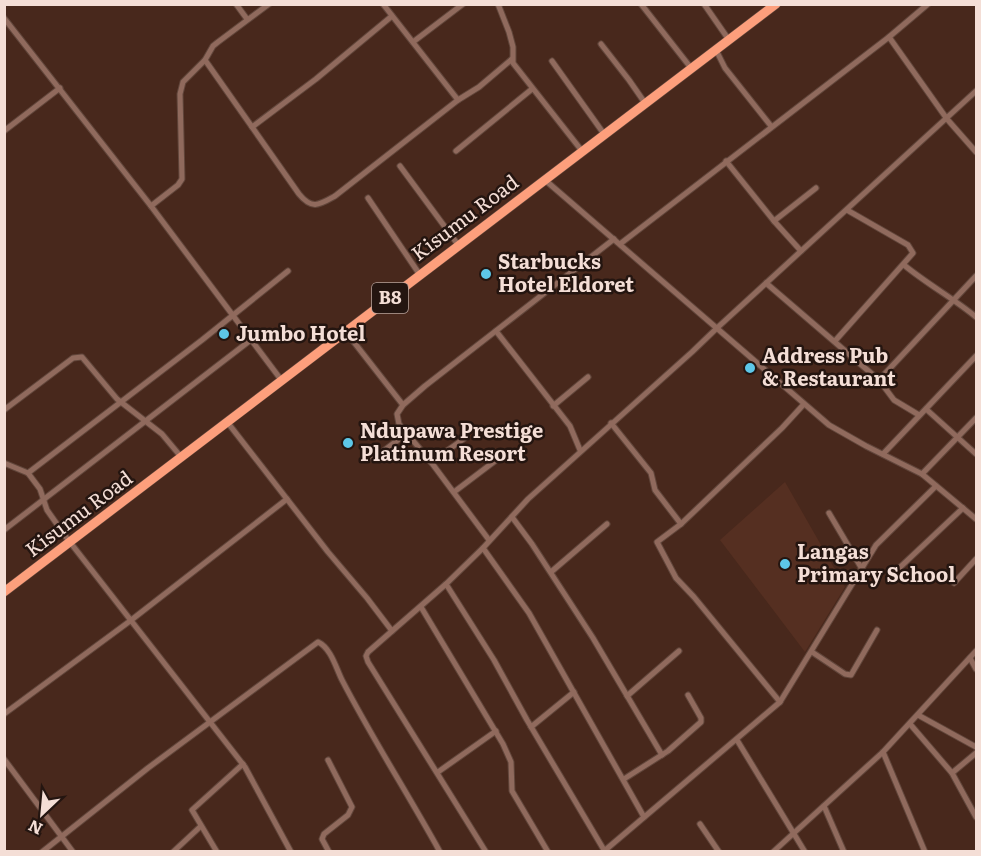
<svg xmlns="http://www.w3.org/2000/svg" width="981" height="856" viewBox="0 0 981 856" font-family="Literata,serif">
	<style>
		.built { fill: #552f21 }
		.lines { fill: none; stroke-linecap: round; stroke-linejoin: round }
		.street-casing { stroke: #61463b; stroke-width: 7 }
		.highway-casing { stroke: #61463b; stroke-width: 10 }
		.street { stroke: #906a5d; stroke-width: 5 }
		.highway { stroke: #fd9f7c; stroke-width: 9 }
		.poi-dot { fill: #5dc7e8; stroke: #241510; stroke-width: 2 }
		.labels { text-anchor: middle; stroke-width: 5; stroke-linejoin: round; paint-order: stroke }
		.shield { fill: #241510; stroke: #b6a29b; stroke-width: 1.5 }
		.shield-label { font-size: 18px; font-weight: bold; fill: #f4ded6 }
		.street-label { font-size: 20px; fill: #f4ded6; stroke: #241510 }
		.poi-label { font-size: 20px; font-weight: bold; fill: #f4ded6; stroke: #241510; text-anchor: start }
	</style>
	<rect width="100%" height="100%" fill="#48281c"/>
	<path class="built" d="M785 482 845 587 805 652 720 540Z"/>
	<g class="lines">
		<g class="street-casing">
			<g id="street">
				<path d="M236 4 247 19"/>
				<path d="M383 4 458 100 479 87 512 59"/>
				<path d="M498 4 509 32 513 47V63L582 151"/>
				<path d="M641 4 691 68"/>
				<path d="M704 4 729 40"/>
				<path d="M4 18 151 206 282 381"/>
				<path d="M889 37 947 119 976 152"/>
				<path d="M413 42 463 4"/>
				<path d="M601 44 629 80 645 103"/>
				<path d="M716 50 725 68 771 126"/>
				<path d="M205 60 299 194C312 210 319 205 335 196L458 100"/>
				<path d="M552 61 604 134"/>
				<path d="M252 127 316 79 392 16"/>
				<path d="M4 131 60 88"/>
				<path d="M456 151 532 89"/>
				<path d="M726 161 774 221 801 251"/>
				<path d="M400 166 459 246"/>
				<path d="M545 180 829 425 866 446 922 474 976 519"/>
				<path d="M368 198 420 275"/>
				<path d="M151 206 178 185 182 179 180 94 183 82 205 60 213 46 218 42 269 4"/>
				<path d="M774 221 816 188"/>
				<path d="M620 244 889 37 928 4"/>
				<path d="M904 265C927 284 953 298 976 317"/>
				<path d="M766 283 879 380 894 400 919 415"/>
				<path d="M496 331 570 426 580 450"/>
				<path d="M346 332 403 405"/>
				<path d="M835 341 913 253 908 245 847 210"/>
				<path d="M879 380 976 276"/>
				<path d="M553 406 588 377"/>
				<path d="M926 409 976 454"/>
				<path d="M4 410 73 358 82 357 117 399 162 434 182 458"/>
				<path d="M228 423 328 552 367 598 392 631"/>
				<path d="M611 423 651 473 655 490 681 524"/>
				<path d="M883 454 976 356"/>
				<path d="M373 459 407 433"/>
				<path d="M431 462 465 438"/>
				<path d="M4 463 28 473 40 489 47 510 66 537 245 767 291 852"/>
				<path d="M28 473 202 340 288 271"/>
				<path d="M922 474 976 418"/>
				<path d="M454 492 495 461"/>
				<path d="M829 513 862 569"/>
				<path d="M512 517 532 544 593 638 662 755"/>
				<path d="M4 530 252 339"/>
				<path d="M489 540 431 462 399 424 397 414 403 405 425 386 614 239"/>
				<path d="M483 548 529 613 644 817"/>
				<path d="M551 572 607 524"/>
				<path d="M895 572 963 508"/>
				<path d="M954 583 976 559"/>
				<path d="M446 584 494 660 527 720 604 850"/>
				<path d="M421 607 503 744 511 762 512 791 548 852"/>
				<path d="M812 652 845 674 851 675 877 630"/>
				<path d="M970 658 976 669"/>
				<path d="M627 696 679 651"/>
				<path d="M780 702 694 597 676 578 657 542 681 524 782 428 804 404"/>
				<path d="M4 714 130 621 287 499"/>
				<path d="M918 715 976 747"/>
				<path d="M910 724 952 773 976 817"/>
				<path d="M531 727 574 692"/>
				<path d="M737 740 805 852"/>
				<path d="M883 752 925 852"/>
				<path d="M4 759 73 852"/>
				<path d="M328 760 352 807 348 815 324 834 322 839 329 852"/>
				<path d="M438 772 496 731"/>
				<path d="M952 773 976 753"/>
				<path d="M624 779 668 751 701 722V718L688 695"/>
				<path d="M824 806 844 852"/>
				<path d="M700 824 719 852"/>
				<path d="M42 852 148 768 318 642C331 648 336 668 342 680 372 738 408 794 440 852"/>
				<path d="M173 852 201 826"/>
				<path d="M217 852 192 810 243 764"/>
				<path d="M486 852 368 662 366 656 368 652 446 584 483 548 528 499 692 352 717 328 976 91"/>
				<path d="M603 852 780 702 876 545 936 486"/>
				<path d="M773 852 883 752 976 651"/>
			</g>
		</g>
		<g class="highway-casing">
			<path id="highway" d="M4 592 776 4"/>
		</g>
		<use href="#street" class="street"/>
		<use href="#highway" class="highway"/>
	</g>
	<g class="poi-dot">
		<circle cx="486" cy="274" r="6"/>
		<circle cx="224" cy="334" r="6"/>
		<circle cx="750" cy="368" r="6"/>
		<circle cx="348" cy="443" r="6"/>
		<circle cx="785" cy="564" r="6"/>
	</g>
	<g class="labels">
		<rect class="shield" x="372" y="283" width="36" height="30" rx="4.5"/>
		<g class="shield-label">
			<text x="390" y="304">B8</text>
		</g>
		<g class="street-label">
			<text transform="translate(465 218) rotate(-37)" y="7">Kisumu Road</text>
			<text transform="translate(79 514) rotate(-37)" y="7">Kisumu Road</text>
		</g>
		<g class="poi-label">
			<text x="498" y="269">Starbucks<tspan x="498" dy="23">Hotel Eldoret</tspan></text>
			<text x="236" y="341">Jumbo Hotel</text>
			<text x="762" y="363">Address Pub<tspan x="762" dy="23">&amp; Restaurant</tspan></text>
			<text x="360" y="438">Ndupawa Prestige<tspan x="360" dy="23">Platinum Resort</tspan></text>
			<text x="797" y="559">Langas<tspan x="797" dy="23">Primary School</tspan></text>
		</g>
	</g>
	<rect width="981" height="856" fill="none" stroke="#f4ded6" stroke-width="12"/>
	<g transform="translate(42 814) rotate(206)" stroke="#241510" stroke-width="4.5" paint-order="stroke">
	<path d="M0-4.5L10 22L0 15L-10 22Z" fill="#f4ded6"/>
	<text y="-9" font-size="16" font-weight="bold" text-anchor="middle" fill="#f4ded6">N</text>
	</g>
</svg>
